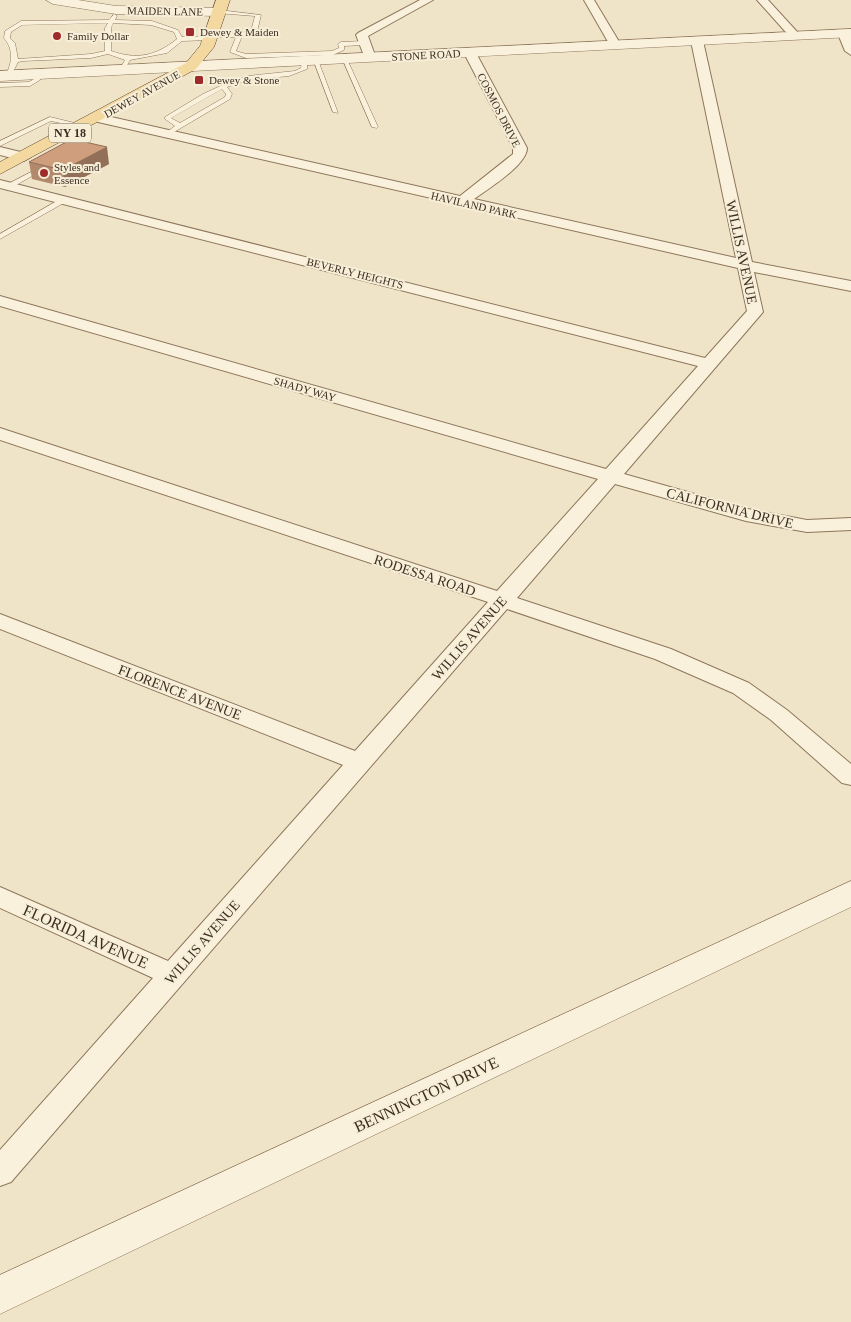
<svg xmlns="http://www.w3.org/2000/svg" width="851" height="1322" viewBox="0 0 851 1322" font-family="Georgia,serif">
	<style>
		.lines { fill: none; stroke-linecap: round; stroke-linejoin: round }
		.service-casing { stroke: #8d765c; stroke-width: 1 }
		.minor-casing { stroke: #8d765c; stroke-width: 2 }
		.tertiary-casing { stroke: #8d765c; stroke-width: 1 }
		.primary-casing { stroke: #5b4430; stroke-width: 1 }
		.service { fill: #faf1dc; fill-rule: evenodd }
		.minor { fill: #faf1dc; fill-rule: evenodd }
		.tertiary { fill: #faf1dc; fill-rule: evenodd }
		.primary { fill: #f3d9a0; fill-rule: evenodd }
		.wall { fill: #b2896c }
		.shaded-wall { fill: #916f58 }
		.building { fill: #cf9f7d; stroke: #916f58 }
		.poi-dot { fill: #9e2a2b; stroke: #f7eed8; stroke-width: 2 }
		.labels { text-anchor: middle; stroke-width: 4; stroke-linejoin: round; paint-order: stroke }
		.far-street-label { font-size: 11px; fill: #3d2e20; stroke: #f7eed8 }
		.far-poi-label { font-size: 11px; fill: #3d2e20; stroke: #f7eed8; text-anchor: start }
		.shield { fill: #f7eed8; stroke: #756857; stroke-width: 1 }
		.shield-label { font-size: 12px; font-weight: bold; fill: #3d2e20 }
		.street-label { font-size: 14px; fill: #3d2e20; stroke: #f7eed8 }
		.near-street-label { font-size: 16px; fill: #3d2e20; stroke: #f7eed8 }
	</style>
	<rect width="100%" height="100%" fill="#f0e4c8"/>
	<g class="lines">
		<g class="service-casing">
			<g id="service">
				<path d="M219 10 261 15 257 32 242 36 236 51 246 54 332 51 339 48 338 44 341 42 364 41 367 43 364 45 344 46V50L333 55 246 58 230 52 236 37H212L209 35 212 33H240L251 31 255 16 217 13Z"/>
				<path d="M114 14 117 16 115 20 152 21 178 30 182 37 210 36 213 38 210 40 182 41 167 53 130 60 124 71 122 72 119 70 125 60 108 54 91 58 23 61 18 62 11 76 6 75C12 62 14 50 4 38L5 31 21 21 109 20ZM108 23 105 28V51L91 54 18 59 15 43 10 38 11 32 22 25ZM113 23 151 25 174 32 177 39C156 56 137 60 111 51V28Z"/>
				<path d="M342 58 347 59 378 127 377 128 372 127Z"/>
				<path d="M313 59 318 60 338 113 333 112Z"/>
				<path d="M302 60 307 61V69L289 76 248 80 227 87 232 94 230 99 169 135 164 134 175 126 165 119V117L203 94 229 82 248 76 295 71 301 68ZM222 89 226 94 225 97 180 123 171 118Z"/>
				<path d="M35 73H39L40 80 30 86 0 87V83L29 82 34 79Z"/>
				<path d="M50 117 87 126 84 128 51 121 0 146V141Z"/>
				<path d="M43 166 48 167 11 188 4 186Z"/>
				<path d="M62 198 69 200 0 239V234Z"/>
			</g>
		</g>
		<g class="minor-casing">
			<g id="minor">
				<path d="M420 0H433L368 36 376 58 374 61H366L356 35 358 33Z"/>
				<path d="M584 0H594L621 45 619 47H611Z"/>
				<path d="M757 0H768L800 35V39H792Z"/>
				<path d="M844 31 848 32 851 37V55L845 51 838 34Z"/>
				<path d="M697 38 703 41 752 262 851 281V291L754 272 763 312 624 474 748 509 807 520 851 518V530L807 532 746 521 615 484 517 598 671 649 749 683 787 710 851 764V785L842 783 771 720 733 693 655 659 507 609 11 1182 0 1186V1150L153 978 0 908V887L168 961 343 765 0 629V614L355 751 488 602 0 440V428L497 591 598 479 0 306V296L606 469 698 366 0 188V180L705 358 747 311 738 268 98 122 91 118 98 114 460 196 513 154V148L464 53 470 49 476 53 527 148C527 165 488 189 474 199L736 258 691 41Z"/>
				<path d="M0 147 29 154 31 157 24 161 0 155Z"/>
			</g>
		</g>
		<g class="tertiary-casing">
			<g id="tertiary">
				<path d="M46 0H78L116 6 219 8 226 12 219 16 116 14 53 4Z"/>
				<path d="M851 29V37L0 81V71Z"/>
				<path d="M851 881V907L0 1314V1275Z"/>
			</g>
		</g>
		<g class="primary-casing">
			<path id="primary" d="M216 0H230L214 47 196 69 0 174V162L186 63 200 46Z"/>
		</g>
		<use href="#service" class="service"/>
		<use href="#minor" class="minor"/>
		<use href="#tertiary" class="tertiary"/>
		<use href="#primary" class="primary"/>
	</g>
	<path class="wall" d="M29 162 109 164 65 187 32 179Z"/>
	<path class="shaded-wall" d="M107 147 109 164 65 187 63 170Z"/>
	<path class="building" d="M72 139 107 147 63 170 29 162Z"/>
	<g class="poi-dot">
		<rect x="185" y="27" width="10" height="10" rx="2.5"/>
		<circle cx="57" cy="36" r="5"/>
		<rect x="194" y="75" width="10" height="10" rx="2.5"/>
		<circle cx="44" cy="173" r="5"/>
	</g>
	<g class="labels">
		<g class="far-street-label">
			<text transform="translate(165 11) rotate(1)" y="4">MAIDEN LANE</text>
			<text transform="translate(426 55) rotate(-3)" y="4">STONE ROAD</text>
			<text transform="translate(142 94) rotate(-29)" y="4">DEWEY AVENUE</text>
			<text transform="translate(499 110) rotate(63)" y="4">COSMOS DRIVE</text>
			<text transform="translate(474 205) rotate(13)" y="4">HAVILAND PARK</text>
			<text transform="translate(355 273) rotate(14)" y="4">BEVERLY HEIGHTS</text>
			<text transform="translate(305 389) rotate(16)" y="4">SHADY WAY</text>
		</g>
		<g class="far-poi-label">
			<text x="200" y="36">Dewey &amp; Maiden</text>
			<text x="67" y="40">Family Dollar</text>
			<text x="209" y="84">Dewey &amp; Stone</text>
			<text x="54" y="171">Styles and<tspan x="54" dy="13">Essence</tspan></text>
		</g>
		<rect class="shield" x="49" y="123.5" width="42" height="19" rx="4"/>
		<g class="shield-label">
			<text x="70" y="137">NY 18</text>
		</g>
		<g class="street-label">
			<text transform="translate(742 252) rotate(78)" y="5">WILLIS AVENUE</text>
			<text transform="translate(730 508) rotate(14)" y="5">CALIFORNIA DRIVE</text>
			<text transform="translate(425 575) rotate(18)" y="5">RODESSA ROAD</text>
			<text transform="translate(469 638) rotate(-49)" y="5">WILLIS AVENUE</text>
			<text transform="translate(180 692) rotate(21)" y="5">FLORENCE AVENUE</text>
			<text transform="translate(202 942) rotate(-49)" y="5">WILLIS AVENUE</text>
		</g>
		<g class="near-street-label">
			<text transform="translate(86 936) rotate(24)" y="6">FLORIDA AVENUE</text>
			<text transform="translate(426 1094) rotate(-25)" y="6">BENNINGTON DRIVE</text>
		</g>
	</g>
</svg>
